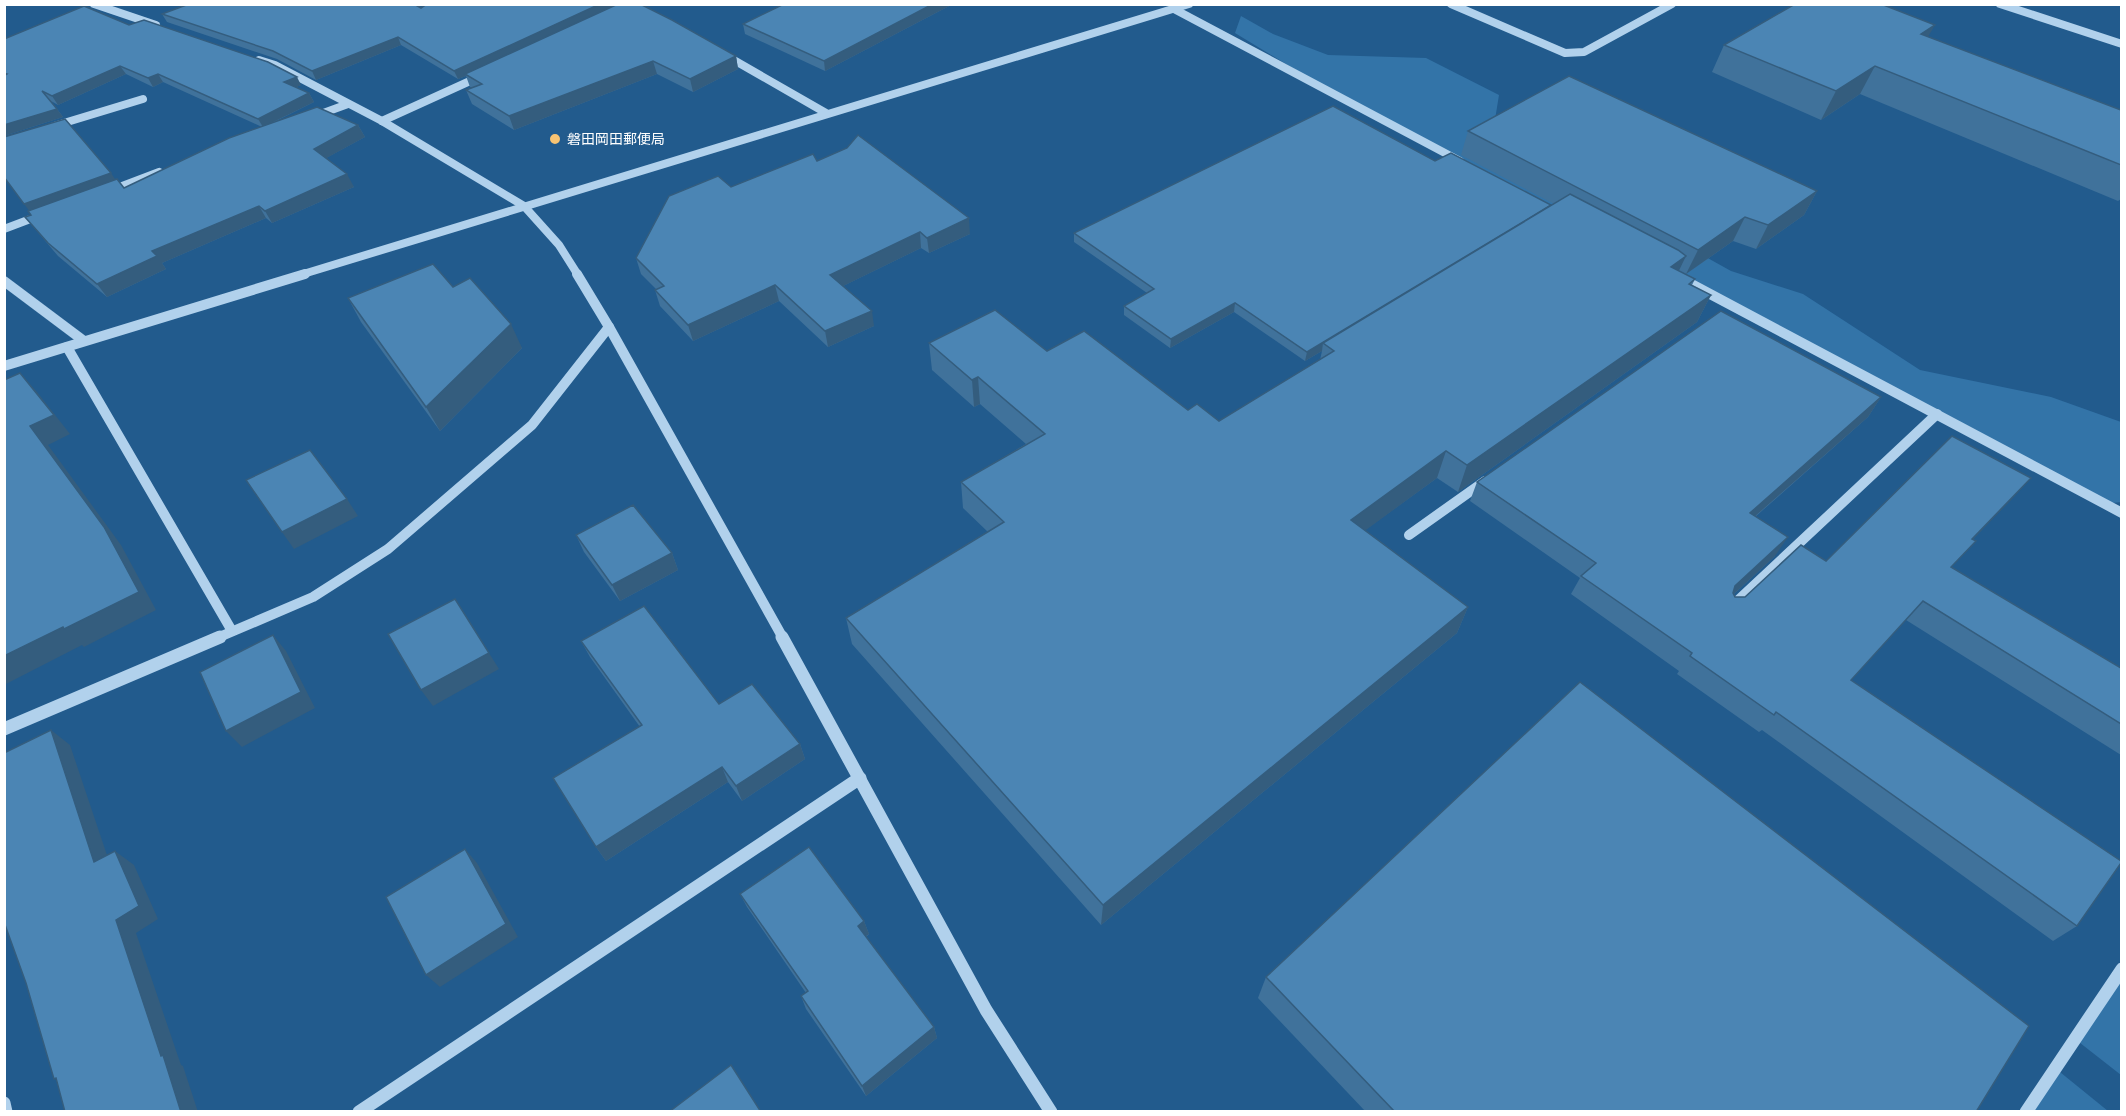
<svg xmlns="http://www.w3.org/2000/svg" width="2126" height="1116" viewBox="0 0 2126 1116" font-family="'Fira Sans','Noto Sans JP',sans-serif">
	<style>
		.green { fill: #3374a8 }
		.lines { fill: none; stroke-linecap: round; stroke-linejoin: round }
		.minor-far2 { stroke: #b1d1ec; stroke-width: 8 }
		.minor-far1 { stroke: #b1d1ec; stroke-width: 10 }
		.minor { stroke: #b1d1ec; stroke-width: 13 }
		.wall { fill: #40729b }
		.shaded-wall { fill: #345d7e }
		.building { fill: #4b85b4; stroke: #345d7e; stroke-width: 1.5 }
		.poi-dot { fill: #f8c473; stroke: #225b8d; stroke-width: 2 }
		.labels { text-anchor: middle; stroke-width: 4.5; stroke-linejoin: round; paint-order: stroke }
		.far-poi-label { font-size: 14px; fill: #fff; stroke: #225b8d; text-anchor: start }
	</style>
	<rect width="100%" height="100%" fill="#225b8d"/>
	<g class="green">
		<path d="M1241 16 1273 34 1328 55 1426 58 1499 95 1492 138 1731 271 1803 294 1920 370 2051 397 2121 422V502L2104 504 1342 98 1235 33Z"/>
		<path d="M2121 969V1075L2075 1039Z"/>
		<path d="M2055 1068 2108 1111 2026 1112Z"/>
	</g>
	<g class="lines">
		<g class="minor-far2">
			<path d="M94 4 156 25"/>
			<path d="M1451 4 1565 53 1584 52 1672 4"/>
			<path d="M2000 4 2122 44"/>
			<path d="M1174 9 1460 161"/>
			<path d="M725 55 826 113"/>
			<path d="M259 60 275 65 382 121 524 206 559 245 578 275"/>
			<path d="M315 116 348 104"/>
			<path d="M382 121 481 76"/>
			<path d="M54 126 143 99"/>
			<path d="M109 191 159 172"/>
			<path d="M4 229 41 215"/>
			<path d="M300 275 1189 4"/>
		</g>
		<g class="minor-far1">
			<path d="M577 274 609 327 783 638"/>
			<path d="M1680 278 2122 513"/>
			<path d="M4 281 84 341"/>
			<path d="M67 347 232 631"/>
			<path d="M4 366 305 274"/>
			<path d="M1409 535 1485 481"/>
			<path d="M1731 607 1937 414"/>
			<path d="M217 638 313 597 388 549 532 425 609 327"/>
		</g>
		<g class="minor">
			<path d="M782 637 986 1010 1051 1112"/>
			<path d="M4 729 220 637"/>
			<path d="M4 1103 6 1112"/>
			<path d="M359 1112 860 778"/>
			<path d="M2026 1112 2122 969"/>
		</g>
	</g>
	<g class="wall">
		<path d="M953 4 825 71 745 34 743 24Z"/>
		<path d="M421 8 736 56 738 69 693 92 657 74 514 130 472 104 466 90 472 88 470 87 466 76 458 79 401 45 316 80 277 59 167 22 162 14Z"/>
		<path d="M129 25 301 85 296 87 309 93 314 102 270 124 358 125 365 137 326 158 354 187 272 223 266 218 162 263 166 269 107 297 58 256 25 217 115 179 124 188 262 127 163 82 153 87 126 74 58 105 51 101 63 117 4 136V39Z"/>
		<path d="M1928 37 2121 110V199L2118 201 1860 94 1821 120 1712 72 1724 45Z"/>
		<path d="M1468 131 1817 191 1804 215 1756 249 1733 241 1686 274 1679 270V271L1695 279 1692 285 1711 295 1697 322 1458 492 1437 478 1365 530 1468 607 1457 633 1101 925 852 644 846 618 988 532 963 508 961 482 1026 444 980 404 974 407 932 370 929 343 1047 351 1188 410 1219 421 1320 360 1322 351 1305 361 1234 312 1170 348 1124 315V306L1147 293 1074 242V233L1435 161 1551 205 1554 204 1461 155Z"/>
		<path d="M817 161 970 234 929 253 921 248 843 286 874 326 828 347 779 301 693 341 660 306 655 290H657L641 274 636 258 731 187Z"/>
		<path d="M453 287 522 348 440 431 361 322 348 298Z"/>
		<path d="M1881 397 1868 417 1755 517 1775 556 1734 594 1735 597H1745L1826 561 2031 478 1973 539 1951 567 2121 668V755L1906 620 1851 680 2077 926 2053 941 1762 730 1759 732 1677 674 1679 671 1571 594 1580 578 1470 501 1477 482Z"/>
		<path d="M576 535 672 553 678 570 620 601 584 552Z"/>
		<path d="M581 641 719 704 800 744 805 759 742 801 728 782 606 861 596 847 640 727 590 657Z"/>
		<path d="M740 894 864 921 869 934 866 937 934 1027 937 1038 866 1096 806 1009 801 996 806 993 747 907Z"/>
		<path d="M1266 977 1976 1112H1366L1258 998Z"/>
	</g>
	<g class="shaded-wall">
		<path d="M600 4H618L465 74 466 76 458 79 454 71Z"/>
		<path d="M933 4H953L825 71 824 61Z"/>
		<path d="M1935 25 1919 52 1921 34Z"/>
		<path d="M398 37 401 45 316 80 312 71Z"/>
		<path d="M736 56 738 69 693 92 690 79Z"/>
		<path d="M653 61 657 74 514 130 509 116Z"/>
		<path d="M120 66 126 74 58 105 52 96Z"/>
		<path d="M1875 66 1860 94 1821 120 1836 91Z"/>
		<path d="M158 74 163 82 153 87 148 78Z"/>
		<path d="M297 77 301 85 288 91 284 82Z"/>
		<path d="M309 93 314 102 263 127 258 119Z"/>
		<path d="M57 109 63 117 4 136V125Z"/>
		<path d="M358 125 365 137 321 161 314 149Z"/>
		<path d="M111 173 117 182 31 213 24 204Z"/>
		<path d="M347 174 354 187 272 223 265 211Z"/>
		<path d="M1817 191 1804 215 1756 249 1768 225Z"/>
		<path d="M1551 205 1323 343 1322 351 1305 361 1307 352Z"/>
		<path d="M259 206 266 218 162 263 166 269 107 297 97 284 152 251Z"/>
		<path d="M1745 217 1733 241 1686 274 1698 250Z"/>
		<path d="M969 218 970 234 929 253 927 238Z"/>
		<path d="M920 232 921 248 833 291 830 275Z"/>
		<path d="M1686 256 1673 283 1671 267Z"/>
		<path d="M775 285 779 301 693 341 688 325Z"/>
		<path d="M1711 295 1697 322 1458 492 1467 465Z"/>
		<path d="M1235 303 1234 312 1170 348 1171 339Z"/>
		<path d="M872 311 874 326 828 347 825 331Z"/>
		<path d="M511 324 522 348 440 431 426 407Z"/>
		<path d="M20 373 37 392 70 434 48 445 121 545 156 610 84 647 82 645 4 685V656L30 426Z"/>
		<path d="M978 377 980 404 974 407 972 380Z"/>
		<path d="M1881 397 1868 417 1737 532 1750 513Z"/>
		<path d="M1446 451 1437 478 1344 546 1351 520Z"/>
		<path d="M2031 478 2014 497 1956 557 1972 539Z"/>
		<path d="M347 499 358 516 294 549 282 532Z"/>
		<path d="M1788 537 1775 556 1722 605 1735 586Z"/>
		<path d="M672 553 678 570 620 601 612 585Z"/>
		<path d="M1468 607 1457 633 1101 925 1103 905Z"/>
		<path d="M273 635 286 651 315 708 242 747 226 731Z"/>
		<path d="M489 653 499 669 433 706 421 690Z"/>
		<path d="M51 730 70 745 114 876 94 862Z"/>
		<path d="M800 744 805 759 742 801 736 786Z"/>
		<path d="M722 767 728 782 606 861 596 847Z"/>
		<path d="M465 849 477 863 518 937 440 987 426 975Z"/>
		<path d="M115 851 134 865 158 919 136 933 181 1065 183 1066 198 1112H181L161 1056 116 920Z"/>
		<path d="M864 921 869 934 862 939 858 926Z"/>
		<path d="M934 1027 937 1038 866 1096 862 1086Z"/>
	</g>
	<g class="building">
		<path d="M189 4H414L421 8 427 4H600L454 71 398 37 312 71 273 51 162 14Z"/>
		<path d="M618 4H640L672 20 736 56 690 79 653 61 509 116 466 90 482 84 465 74Z"/>
		<path d="M784 4H933L824 61 743 24Z"/>
		<path d="M1795 4H1881L1935 25 1921 34 2121 110V165L1875 66 1836 91 1724 45Z"/>
		<path d="M84 6 129 25 144 20 268 62 297 77 284 82 309 93 258 119 158 74 148 78 120 66 52 96 42 91 57 109 4 125V76L7 74 4 73V39Z"/>
		<path d="M1569 76 1817 191 1768 225 1745 217 1698 250 1468 131Z"/>
		<path d="M1333 106 1435 161 1451 153 1551 205 1307 352 1235 303 1171 339 1124 306 1154 289 1074 233Z"/>
		<path d="M317 107 358 125 314 149 347 174 265 211 259 206 152 251 157 256 97 284 48 243 25 217 31 215 28 211 117 179 124 188 229 138Z"/>
		<path d="M65 119 111 173 24 204 4 177V137Z"/>
		<path d="M858 135 969 218 927 238 920 232 830 275 872 311 825 331 775 285 688 325 655 290 664 286 636 258 669 196 718 176 731 187 813 154 817 161 847 148Z"/>
		<path d="M1570 194 1678 250 1686 256 1671 267 1695 279 1689 284 1711 295 1467 465 1446 451 1351 520 1468 607 1103 905 846 618 1004 522 961 482 1045 434 978 377 972 380 929 343 995 310 1047 351 1084 331 1188 410 1197 404 1219 421 1334 351 1323 343Z"/>
		<path d="M433 264 453 287 470 278 511 324 426 407 348 298Z"/>
		<path d="M1721 311 1881 397 1750 513 1788 537 1735 586 1733 593 1735 597H1745L1801 545 1826 561 1952 436 2031 478 1972 539 1976 541 1951 567 2121 668V724L1923 601 1851 680 2121 861V863L2077 926 1776 712 1774 715 1690 656 1692 653 1581 576 1596 563 1477 482Z"/>
		<path d="M20 373 54 415 30 426 104 527 139 592 64 629 63 627 4 656V380Z"/>
		<path d="M310 450 347 499 282 532 246 480Z"/>
		<path d="M633 505 672 553 612 585 576 535Z"/>
		<path d="M455 599 489 653 421 690 388 634Z"/>
		<path d="M644 606 719 704 752 684 800 744 736 786 722 767 596 847 553 778 642 725 581 641Z"/>
		<path d="M273 635 301 692 226 731 200 672Z"/>
		<path d="M1580 682 2029 1026 1976 1112H1395L1266 977Z"/>
		<path d="M51 730 94 862 115 851 139 906 116 920 161 1056 163 1055 181 1112H65L56 1078 54 1079 26 983 4 922V753Z"/>
		<path d="M809 847 864 921 858 926 934 1027 862 1086 801 996 808 991 740 894Z"/>
		<path d="M465 849 506 924 426 975 386 897Z"/>
		<path d="M731 1065 761 1112H669Z"/>
	</g>
	<circle class="poi-dot" cx="555" cy="139" r="6"/>
	<g class="labels">
		<g class="far-poi-label">
			<text x="567" y="144">磐田岡田郵便局</text>
		</g>
	</g>
	<rect width="2126" height="1116" fill="none" stroke="#ffffff" stroke-width="12"/>
</svg>
